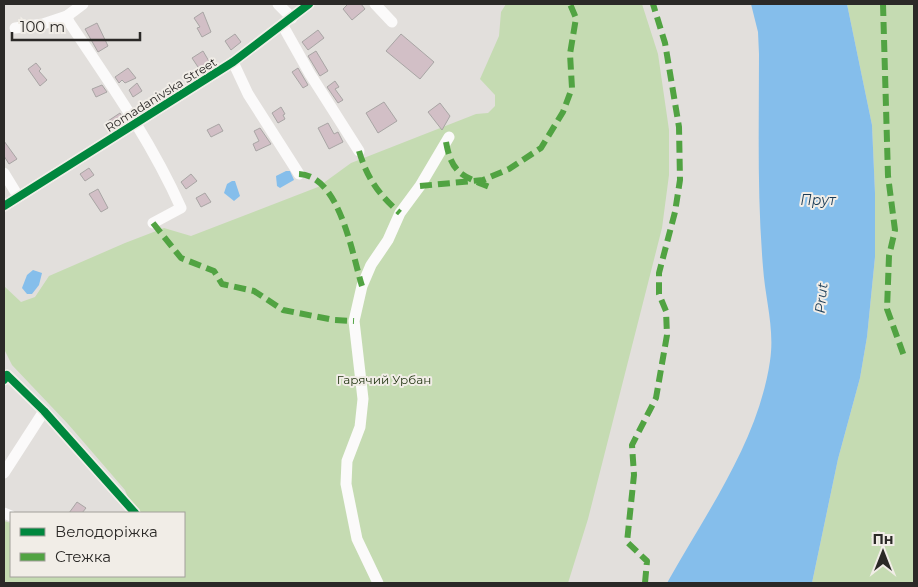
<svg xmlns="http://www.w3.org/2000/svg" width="918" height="587" viewBox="0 0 918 587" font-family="Montserrat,sans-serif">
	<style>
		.green { fill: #c5dbb2 }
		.water { fill: #85beeb }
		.building { fill: #d2bfc6; stroke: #a8a5a4 }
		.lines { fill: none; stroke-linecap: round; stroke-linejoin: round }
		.minor { stroke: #fbfafa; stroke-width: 11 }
		.quiet { stroke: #51a342; stroke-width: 6; stroke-dasharray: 12 6; stroke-linecap: butt }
		.cycleway-casing { stroke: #f1ede7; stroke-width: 11 }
		.cycleway { stroke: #00873e; stroke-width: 8 }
		.labels { text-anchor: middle; stroke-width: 4; stroke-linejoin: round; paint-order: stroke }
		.street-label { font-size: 12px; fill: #2b2927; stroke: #f1ede7 }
		.park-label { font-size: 12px; fill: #243714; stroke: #f1ede7 }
		.water-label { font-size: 14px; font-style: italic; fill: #1a3c57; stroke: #f1ede7 }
	</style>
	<rect width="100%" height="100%" fill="#e2dfdc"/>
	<g class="green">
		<path d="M506 4H642L658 54 669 130V175L662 228 588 519 568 583H4V521L11 523V576H184V513H134L125 490 68 424 12 365 4 349V286L21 302 35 297 49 276 125 243 164 228 191 236 318 187 351 163 476 114 488 113 495 106V95L480 79 499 36 501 12Z"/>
		<path d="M847 4H914V583H812L838 459 860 378 867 337 875 257V193L872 125Z"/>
	</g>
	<g class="water">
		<path d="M751 4H847L872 125 875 193V257L867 337 860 378 838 459 812 583H667C706 513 758 442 770 361 775 329 765 298 763 267 757 196 759 125 759 54L758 32Z"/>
		<path d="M286 171H290L294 180 280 188 277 186 276 176Z"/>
		<path d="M232 181H235L240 196 234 201 224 193 227 184Z"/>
		<path d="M33 270 42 273 39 285 32 294H27L22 288 27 275Z"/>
	</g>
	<g class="building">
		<path d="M348 4H361L365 9 352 20 343 9Z"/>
		<path d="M203 12 211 32 202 37 197 28 200 27 194 18Z"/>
		<path d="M97 23 108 46 98 52 85 29Z"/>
		<path d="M318 30 324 38 308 50 302 42Z"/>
		<path d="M235 34 241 42 231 50 225 41Z"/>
		<path d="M401 34 434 62 420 79 386 51Z"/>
		<path d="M203 51 210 63 200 70 192 58Z"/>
		<path d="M316 51 328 71 320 76 308 56Z"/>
		<path d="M36 63 41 69 39 71 47 80 40 86 28 69Z"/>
		<path d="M128 68 136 78 125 83 122 80 119 83 115 77Z"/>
		<path d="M298 68 308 85 303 88 292 72Z"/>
		<path d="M335 81 339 87 335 89 343 100 338 103 327 87Z"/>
		<path d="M137 83 142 91 133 97 129 90Z"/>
		<path d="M102 85 107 92 96 97 92 89Z"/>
		<path d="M384 102 397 121 378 133 366 113Z"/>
		<path d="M440 103 450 116 442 130 428 112Z"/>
		<path d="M281 107 285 114 283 115 285 119 278 123 272 113Z"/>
		<path d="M120 113 125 121 113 129 108 121Z"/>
		<path d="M328 123 334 134 338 132 343 142 329 149 318 128Z"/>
		<path d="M219 124 223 131 211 137 207 130Z"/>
		<path d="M260 128 271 144 256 151 253 144 259 141 254 131Z"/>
		<path d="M4 141 17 159 9 164 4 156Z"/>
		<path d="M89 168 94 175 85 181 80 174Z"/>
		<path d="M191 174 197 181 186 189 181 182Z"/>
		<path d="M98 189 108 208 101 212 89 194Z"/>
		<path d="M205 193 211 202 201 207 196 198Z"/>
		<path d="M77 502 86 508 82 513H69Z"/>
	</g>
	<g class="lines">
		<g class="minor">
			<path d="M83 4 67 16 69 22C110 83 151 141 181 208L153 223"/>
			<path d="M278 4 292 18"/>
			<path d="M375 4 392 22"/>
			<path d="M283 26 310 74 359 151"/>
			<path d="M15 28 43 24 67 16"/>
			<path d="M233 62 248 94 299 174"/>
			<path d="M4 173 18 196"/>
			<path d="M4 206 233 62 309 4"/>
			<path d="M4 380 7 375 44 411 135 513"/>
			<path d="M4 473 44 411"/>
			<path d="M4 513 11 516"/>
			<path d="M378 583 357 539 346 484 347 461 360 427 363 399 354 321 362 286 371 265 388 240 400 213 420 186 449 137"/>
		</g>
		<g class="quiet">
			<path d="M883 4 888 176 895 230 889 256 887 309 904 356"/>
			<path d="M446 142C452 175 463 176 492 188"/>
			<path d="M359 151C367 178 379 195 400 213"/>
			<path d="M299 174C340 176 352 254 362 286"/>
			<path d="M420 186 483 180 509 169 541 148 563 112 572 88 570 54 576 18 570 4"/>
			<path d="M153 223 181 258 214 271 222 284 254 291 283 310 334 320 354 321"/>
			<path d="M645 583 647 561 627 542 634 475 632 445 656 398 667 335 666 311 659 294V273L675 212 680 180 679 127 665 43 653 4"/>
		</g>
		<g class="cycleway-casing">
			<g id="cycleway">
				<path d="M4 206 233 62 309 4"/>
				<path d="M4 380 7 375 44 411 135 513"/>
			</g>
		</g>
		<use href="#cycleway" class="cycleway"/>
	</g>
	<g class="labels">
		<g class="street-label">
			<text transform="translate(161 95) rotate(-32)" y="4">Romadanivska Street</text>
		</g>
		<g class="park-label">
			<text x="384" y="384">Гарячий Урбан</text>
		</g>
		<g class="water-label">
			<text x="818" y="205">Прут</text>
			<text transform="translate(821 298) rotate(-84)" y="5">Prut</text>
		</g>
	</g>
	<rect width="918" height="587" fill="none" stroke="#2b2927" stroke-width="10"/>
	<rect x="10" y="512" width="175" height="65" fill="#f1ede7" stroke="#a29f9a"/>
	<rect x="20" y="528" width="25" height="8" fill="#00873e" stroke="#a29f9a"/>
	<text x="55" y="537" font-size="15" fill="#2b2927">Велодоріжка</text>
	<rect x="20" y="553" width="25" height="8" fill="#51a342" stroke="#a29f9a"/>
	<text x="55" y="562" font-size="15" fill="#2b2927">Стежка</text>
	<g transform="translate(883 552)" stroke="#f1ede7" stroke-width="4" paint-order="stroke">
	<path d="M0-4L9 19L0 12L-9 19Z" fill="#2b2927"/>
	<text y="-8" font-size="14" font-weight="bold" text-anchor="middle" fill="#2b2927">Пн</text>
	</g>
	<path d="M12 32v8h128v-8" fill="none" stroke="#2b2927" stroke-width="2.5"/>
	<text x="20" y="32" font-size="15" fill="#2b2927" stroke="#f1ede7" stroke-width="4" paint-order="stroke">100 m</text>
</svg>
